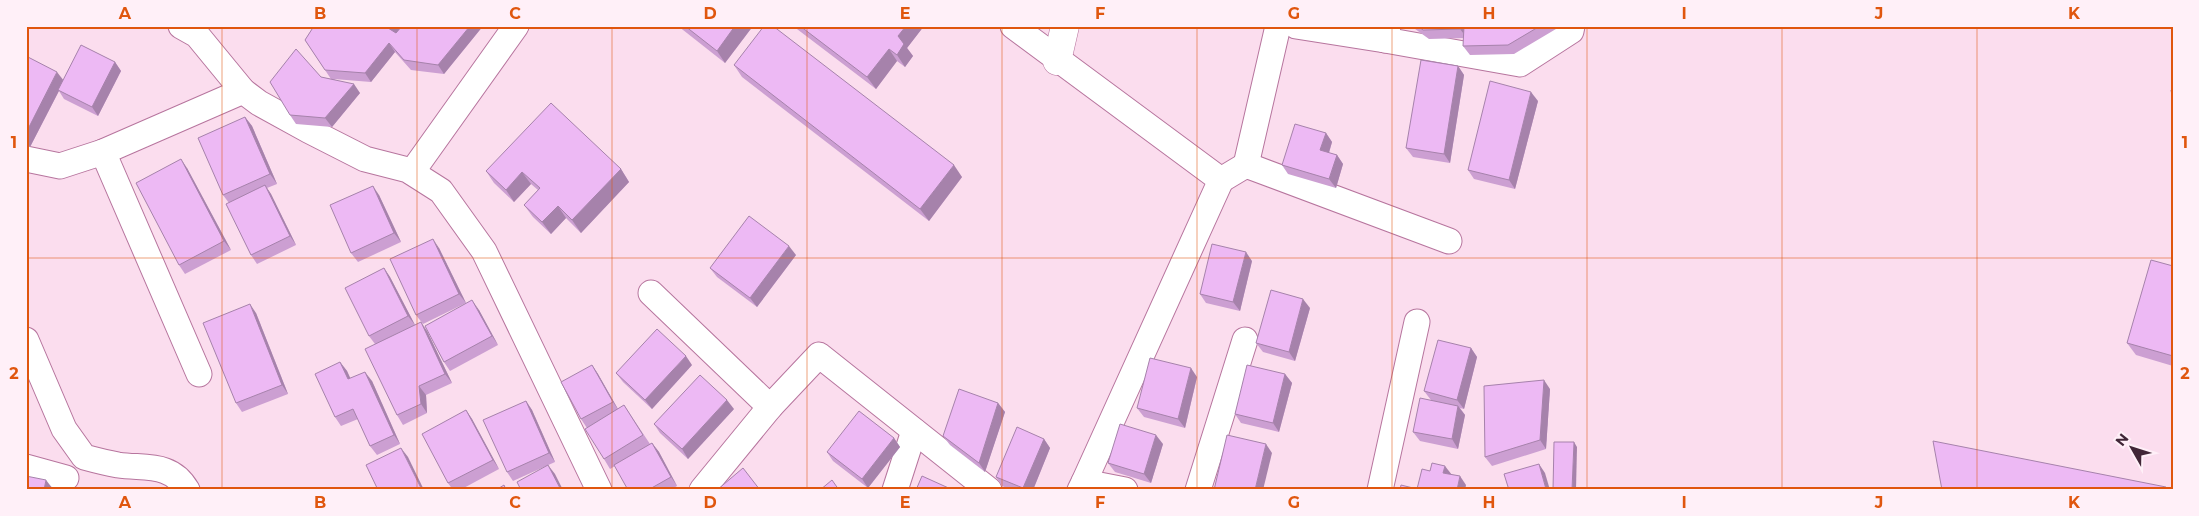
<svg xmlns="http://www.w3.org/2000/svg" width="2199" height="516" viewBox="0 0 2199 516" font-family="Montserrat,sans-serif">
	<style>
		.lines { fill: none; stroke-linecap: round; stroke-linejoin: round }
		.street-casing { stroke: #b7759e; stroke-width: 27 }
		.secondary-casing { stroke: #b7759e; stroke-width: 29 }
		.street { stroke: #fff; stroke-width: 25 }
		.secondary { stroke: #fff; stroke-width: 28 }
		.wall { fill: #cc9fd2 }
		.shaded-wall { fill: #a682ab }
		.building { fill: #edb9f4; stroke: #a682ab }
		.grid { fill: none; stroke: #e0560e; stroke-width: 1; stroke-opacity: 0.55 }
		.neatline { fill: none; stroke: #e0560e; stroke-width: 2 }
		.grid-label { font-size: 16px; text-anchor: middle; font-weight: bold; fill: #e0560e }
	</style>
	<rect width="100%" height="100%" fill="#fbddee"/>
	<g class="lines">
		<g class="street-casing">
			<g id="street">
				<path d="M181 26 197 35 243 91"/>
				<path d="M1013 26 1221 180 1084 482"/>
				<path d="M1296 26 1385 40 1388 26"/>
				<path d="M1385 40 1520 64 1571 31 1572 26"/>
				<path d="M103 152 199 374"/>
				<path d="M26 159 60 166 103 152 243 91 259 103 308 130 365 159 408 170 441 191 484 251 599 490"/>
				<path d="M1246 165 1278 26"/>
				<path d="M412 172 516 26"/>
				<path d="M1221 180 1246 165 1449 241"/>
				<path d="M651 293 770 407"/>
				<path d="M26 340 64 429 84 457C95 460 107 463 118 465 145 469 171 462 187 490"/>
				<path d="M26 467 66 478"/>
				<path d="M702 490 770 407 819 355 989 490"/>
				<path d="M895 490 914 431"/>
				<path d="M1080 490 1084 482 1125 490"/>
				<path d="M1198 490 1245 340"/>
				<path d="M1380 490 1417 322"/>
			</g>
		</g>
		<g class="secondary-casing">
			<path id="secondary" d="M1057 61 1065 26"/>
		</g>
		<use href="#street" class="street"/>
		<use href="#secondary" class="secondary"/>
	</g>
	<g class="wall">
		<path d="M314 26H483L444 74 411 70 395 52 371 82 334 79 360 93 332 127 296 124 290 115 321 77 331 79 305 40Z"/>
		<path d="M678 26H753L725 63Z"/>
		<path d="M793 26H924L907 48 913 56 905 67 897 61 876 89Z"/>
		<path d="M1411 26H1561L1514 54 1470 55 1463 46 1464 38 1429 39Z"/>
		<path d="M26 56 63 80 115 62 121 71 98 116 64 99 59 91 30 147 26 145Z"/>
		<path d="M734 65 962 177 929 221 742 77Z"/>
		<path d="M1458 66 1464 75 1450 163 1413 157 1406 148Z"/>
		<path d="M1538 101 1515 189 1474 179 1468 170Z"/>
		<path d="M245 117 252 126 277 184 267 188 271 194 296 245 257 264 251 255 229 203 223 195Z"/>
		<path d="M1326 133 1332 142 1329 153 1337 155 1343 164 1336 188 1288 174 1282 165Z"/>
		<path d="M187 168 231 250 185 274 179 265Z"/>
		<path d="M621 169 629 182 581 233 566 218 551 234 533 217 524 205 538 190 531 184 514 202 494 183 486 171Z"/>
		<path d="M379 195 401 242 358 262 351 253Z"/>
		<path d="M439 248 466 303 423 324 416 315Z"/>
		<path d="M796 255 757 307 717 277 710 268Z"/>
		<path d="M1252 261 1240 311 1206 303 1200 294Z"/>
		<path d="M2173 266V366L2136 355 2127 343Z"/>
		<path d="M384 268 390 277 415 325 427 331 452 383 426 395 427 413 403 425 397 415 375 344 369 336Z"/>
		<path d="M1310 308 1295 361 1263 352 1256 343Z"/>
		<path d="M479 310 498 345 450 371 444 362Z"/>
		<path d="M256 313 288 394 242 412 236 403Z"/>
		<path d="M1471 348 1477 357 1464 409 1460 408 1465 415 1458 449 1420 441 1413 432 1431 400 1424 391Z"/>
		<path d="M340 362 347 371 350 379 372 381 400 444 377 455 370 446 358 419 341 426 335 417Z"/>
		<path d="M592 365 598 374 618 409 624 405 650 444 633 454 652 443 659 452 677 486 670 490H628L615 466 610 469 604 459 587 428 581 419Z"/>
		<path d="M692 365 652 409 623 382 616 373Z"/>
		<path d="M1285 374 1292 383 1279 432 1241 423 1235 414Z"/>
		<path d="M1197 377 1185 428 1144 417 1137 408Z"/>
		<path d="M1550 389 1546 449 1492 466 1485 457Z"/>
		<path d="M526 401 532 410 555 462 513 481 507 472Z"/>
		<path d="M998 403 1005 412 985 472 950 445 943 436Z"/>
		<path d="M734 409 688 459 660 433 654 424Z"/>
		<path d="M466 410 472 419 499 469 460 490H453L448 483Z"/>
		<path d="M894 438 900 447 868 488 833 461 827 452Z"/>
		<path d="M1044 439 1050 448 1033 490H1012L1002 486 996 477Z"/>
		<path d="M1163 444 1151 483 1115 472 1108 463Z"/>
	</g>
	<g class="shaded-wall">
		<path d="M390 26H403L395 37 388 28Z"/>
		<path d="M470 26H483L444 74 438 65Z"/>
		<path d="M735 26H753L725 63 717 51Z"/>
		<path d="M906 26H924L907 48 913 56 905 67 897 55 898 36Z"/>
		<path d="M1461 26H1469L1467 38 1460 29Z"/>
		<path d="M389 43 395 52 371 82 365 73Z"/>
		<path d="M889 49 897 61 876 89 867 77Z"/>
		<path d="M115 62 121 71 98 116 92 107Z"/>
		<path d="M1458 66 1464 75 1450 163 1444 154Z"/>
		<path d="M57 72 64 81 30 147 26 141V133Z"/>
		<path d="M354 84 360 93 332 127 325 118Z"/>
		<path d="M1531 92 1538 101 1515 189 1509 180Z"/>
		<path d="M245 117 252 126 277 184 270 174Z"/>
		<path d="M1326 133 1332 142 1327 159 1320 150Z"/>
		<path d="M1337 155 1343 164 1336 188 1329 179Z"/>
		<path d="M181 159 187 168 231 250 224 241Z"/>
		<path d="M954 165 962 177 929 221 920 209Z"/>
		<path d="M621 169 629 182 581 233 572 220Z"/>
		<path d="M522 172 531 184 514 202 506 190Z"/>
		<path d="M265 185 271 194 296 245 290 236Z"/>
		<path d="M373 186 379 195 401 242 394 233Z"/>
		<path d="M558 206 566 218 551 234 542 222Z"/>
		<path d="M433 239 439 248 466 303 459 294Z"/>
		<path d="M789 246 796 255 757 307 750 298Z"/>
		<path d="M1246 252 1252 261 1240 311 1233 302Z"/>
		<path d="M384 268 390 277 415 325 408 316Z"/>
		<path d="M1303 299 1310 308 1295 361 1289 352Z"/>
		<path d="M472 300 479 310 498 345 492 336Z"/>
		<path d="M250 304 256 313 288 394 282 385Z"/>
		<path d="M421 322 427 331 452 383 445 374Z"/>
		<path d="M1471 348 1477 357 1464 409 1457 400Z"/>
		<path d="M686 356 692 365 652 409 645 400Z"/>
		<path d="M340 362 347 371 355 388 348 379Z"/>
		<path d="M592 365 598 374 619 411 613 402Z"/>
		<path d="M1191 368 1197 377 1185 428 1178 419Z"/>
		<path d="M365 372 372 381 400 444 394 435Z"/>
		<path d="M1285 374 1292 383 1279 432 1273 423Z"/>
		<path d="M1544 380 1550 389 1546 449 1540 440Z"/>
		<path d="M419 386 426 395 427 413 421 404Z"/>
		<path d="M727 400 734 409 688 459 682 449Z"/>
		<path d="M526 401 532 410 555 462 549 453Z"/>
		<path d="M998 403 1005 412 985 472 979 463Z"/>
		<path d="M1458 406 1465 415 1458 449 1452 439Z"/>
		<path d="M466 410 472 419 499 469 493 460Z"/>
		<path d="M1156 435 1163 444 1151 483 1144 474Z"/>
		<path d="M894 438 900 447 868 488 862 479Z"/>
		<path d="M1044 439 1050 448 1033 490H1025L1023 488Z"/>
		<path d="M1574 442 1577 447 1576 490H1572Z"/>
		<path d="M652 443 659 452 677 486 671 477Z"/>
		<path d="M1266 444 1272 453 1263 490H1255Z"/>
		<path d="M401 448 408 457 424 490H422Z"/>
		<path d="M1539 464 1545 473 1550 490H1547L1546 489Z"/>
		<path d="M548 465 555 474 563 490H561Z"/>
		<path d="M1445 466 1452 475 1443 473Z"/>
		<path d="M1460 476 1466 485 1465 490H1457Z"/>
		<path d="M46 480 53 489V490H44Z"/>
	</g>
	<g class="building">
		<path d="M314 26H390L388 28 396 33 402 26H470L438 65 404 60 389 43 365 73 325 70 305 40Z"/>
		<path d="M685 26H735L717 51Z"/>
		<path d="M764 26H773L954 165 920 209 734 65Z"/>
		<path d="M800 26H906L898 36 904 44 897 55 889 49 867 77Z"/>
		<path d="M1418 26H1461L1460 29 1423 30Z"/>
		<path d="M1464 26H1540L1508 45 1463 46Z"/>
		<path d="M81 45 115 62 92 107 58 90Z"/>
		<path d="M296 49 321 77 354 84 325 118 290 115 270 82Z"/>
		<path d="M26 56 57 72 26 133Z"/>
		<path d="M1421 60 1458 66 1444 154 1406 148Z"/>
		<path d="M1490 81 1531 92 1509 180 1468 170Z"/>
		<path d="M2171 90H2173V101Z"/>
		<path d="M551 103 621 169 572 220 558 206 542 222 524 205 540 188 522 172 506 190 486 171Z"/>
		<path d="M245 117 270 174 223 195 198 138Z"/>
		<path d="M1295 124 1326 133 1320 150 1337 155 1329 179 1282 165Z"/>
		<path d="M181 159 224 241 179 265 136 183Z"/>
		<path d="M265 185 290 236 251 255 226 204Z"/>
		<path d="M373 186 394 233 351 253 330 205Z"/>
		<path d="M749 216 789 246 750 298 710 268Z"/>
		<path d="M433 239 459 294 416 315 390 259Z"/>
		<path d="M1212 244 1246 252 1233 302 1200 294Z"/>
		<path d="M2151 260 2173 266V356L2127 343Z"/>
		<path d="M384 268 408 316 369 336 345 288Z"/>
		<path d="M1271 290 1303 299 1289 352 1256 343Z"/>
		<path d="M472 300 492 336 444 362 425 326Z"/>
		<path d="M250 304 282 385 236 403 203 323Z"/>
		<path d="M421 322 445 374 419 386 421 404 397 415 365 349Z"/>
		<path d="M657 329 686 356 645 400 616 373Z"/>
		<path d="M1438 340 1471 348 1457 400 1424 391Z"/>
		<path d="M1150 358 1191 368 1178 419 1137 408Z"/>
		<path d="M340 362 348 379 365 372 394 435 370 446 353 409 335 417 315 374Z"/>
		<path d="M592 365 613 402 581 419 561 382Z"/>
		<path d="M1247 365 1285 374 1273 423 1235 414Z"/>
		<path d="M700 375 727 400 682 449 654 424Z"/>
		<path d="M1544 380 1540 440 1485 457 1484 386Z"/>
		<path d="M959 389 998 403 979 463 943 436Z"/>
		<path d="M1420 398 1458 406 1452 439 1413 432Z"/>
		<path d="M526 401 549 453 507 472 483 420Z"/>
		<path d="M624 405 643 435 604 459 585 429Z"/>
		<path d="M466 410 493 460 448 483 422 434Z"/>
		<path d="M859 411 894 438 862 479 827 452Z"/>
		<path d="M1120 424 1156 435 1144 474 1108 463Z"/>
		<path d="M1017 427 1044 439 1023 488 996 477Z"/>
		<path d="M1227 435 1266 444 1255 490H1214Z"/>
		<path d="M1933 441 2166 487V490H1942Z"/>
		<path d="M1554 442H1574L1572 490H1553Z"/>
		<path d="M652 443 671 477 648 490H628L614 465Z"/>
		<path d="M401 448 422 490H378L366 465Z"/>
		<path d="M1432 463 1445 466 1443 473 1460 476 1457 490H1400L1401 485 1417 489 1422 469 1430 471Z"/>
		<path d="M1539 464 1546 489 1542 490H1509L1504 474Z"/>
		<path d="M548 465 561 490H521L517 482Z"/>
		<path d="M743 468 760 490H717Z"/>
		<path d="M26 476 46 480 44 490H26Z"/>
		<path d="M922 476 953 490H916Z"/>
		<path d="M832 480 839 490H820Z"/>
		<path d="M504 485 506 490H496Z"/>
	</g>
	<path class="grid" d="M222 26V490M417 26V490M612 26V490M807 26V490M1002 26V490M1197 26V490M1392 26V490M1587 26V490M1782 26V490M1977 26V490M26 258H2173"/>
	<rect width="2199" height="516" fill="none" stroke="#fff0f8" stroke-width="55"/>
	<g transform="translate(2132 448) rotate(309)" stroke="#fff0f8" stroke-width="4" paint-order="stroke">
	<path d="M0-4L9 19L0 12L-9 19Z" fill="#412637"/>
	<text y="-8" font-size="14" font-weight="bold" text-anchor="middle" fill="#412637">N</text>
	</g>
	<rect x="28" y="28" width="2144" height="460" class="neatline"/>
	<g class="grid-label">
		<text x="125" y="19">A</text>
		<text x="320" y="19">B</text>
		<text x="515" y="19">C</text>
		<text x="710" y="19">D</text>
		<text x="905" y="19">E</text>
		<text x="1100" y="19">F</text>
		<text x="1294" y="19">G</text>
		<text x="1489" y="19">H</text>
		<text x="1684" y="19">I</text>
		<text x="1879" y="19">J</text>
		<text x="2074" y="19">K</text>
		<text x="14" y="148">1</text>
		<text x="2185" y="148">1</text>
		<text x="14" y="379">2</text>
		<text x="2185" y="379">2</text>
		<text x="125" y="508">A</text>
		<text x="320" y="508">B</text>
		<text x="515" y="508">C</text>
		<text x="710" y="508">D</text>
		<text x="905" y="508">E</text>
		<text x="1100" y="508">F</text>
		<text x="1294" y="508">G</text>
		<text x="1489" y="508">H</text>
		<text x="1684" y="508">I</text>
		<text x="1879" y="508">J</text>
		<text x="2074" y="508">K</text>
	</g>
</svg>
